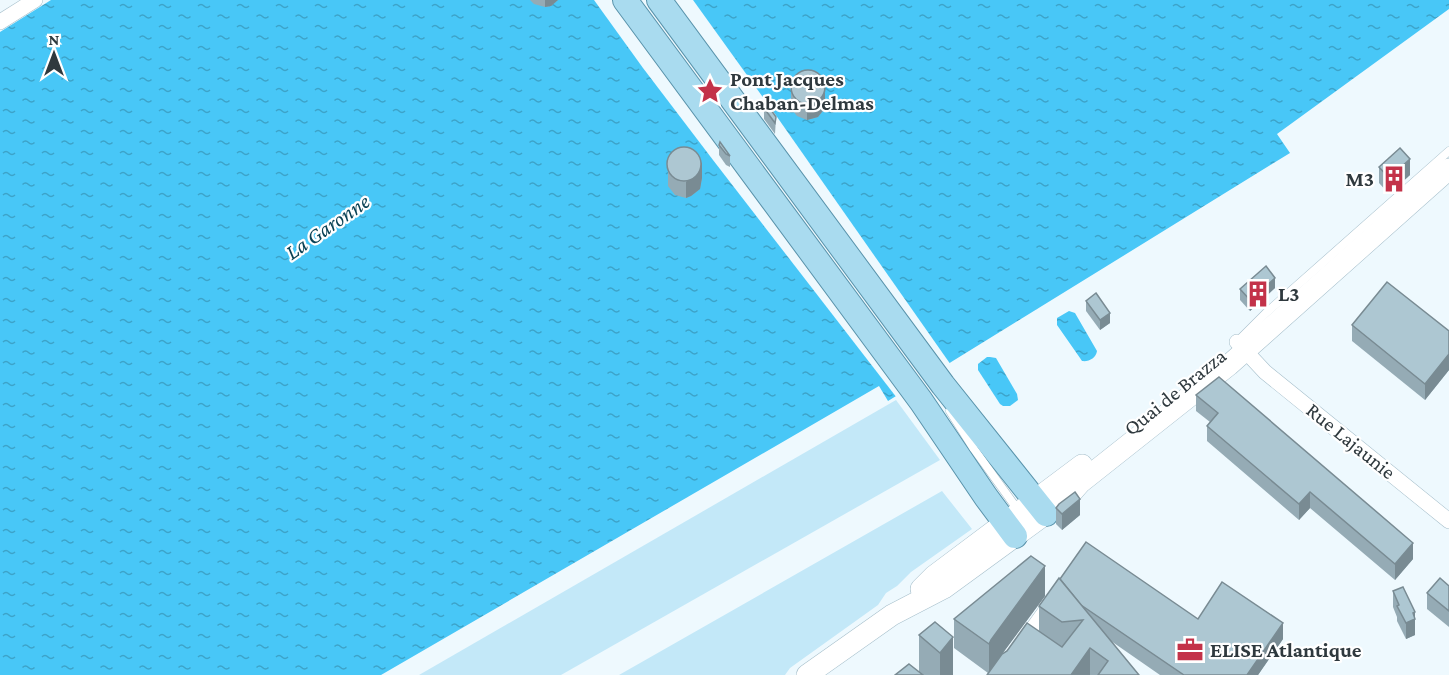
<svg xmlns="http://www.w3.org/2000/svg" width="1449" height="675" viewBox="0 0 1449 675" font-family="'Crimson Pro',serif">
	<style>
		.green { fill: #c3e8f8 }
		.water { fill: url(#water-ripples) }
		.pier { fill: #eef9fe }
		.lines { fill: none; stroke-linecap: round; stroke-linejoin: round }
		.lane-casing { stroke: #a6bfcb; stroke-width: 9 }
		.street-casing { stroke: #a6bfcb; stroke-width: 16 }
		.secondary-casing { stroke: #a6bfcb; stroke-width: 22 }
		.primary-casing { stroke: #5993ab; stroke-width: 26 }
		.lane { stroke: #fff; stroke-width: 8 }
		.street { stroke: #fff; stroke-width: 15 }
		.secondary { stroke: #fff; stroke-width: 21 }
		.primary { stroke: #a9dbef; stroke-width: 24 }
		.wall { fill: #95abb5 }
		.shaded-wall { fill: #798b93 }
		.building { fill: #adc7d2; stroke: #798b93; stroke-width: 1.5 }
		.labels { text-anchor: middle; stroke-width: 4.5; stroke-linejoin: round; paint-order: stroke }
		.poi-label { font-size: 21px; font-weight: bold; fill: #2f393e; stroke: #fff; text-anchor: start }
		.street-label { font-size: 21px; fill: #2f393e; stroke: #fff }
		.water-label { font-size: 22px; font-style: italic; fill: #0a4255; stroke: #fff }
	</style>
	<defs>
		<pattern id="water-ripples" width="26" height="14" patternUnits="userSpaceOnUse" patternTransform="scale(1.5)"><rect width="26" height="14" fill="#48c7f7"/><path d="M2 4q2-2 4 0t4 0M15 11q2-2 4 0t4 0" fill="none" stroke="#3ca3c9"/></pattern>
	</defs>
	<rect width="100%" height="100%" fill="#eef9fe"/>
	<g class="green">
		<path d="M896 400 940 460 561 675H419Z"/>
		<path d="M942 491 972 529 911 572 897 586 886 593 878 605 790 668 785 675H619Z"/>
	</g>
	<g class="water">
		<path d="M51 0H1449V9L1277 134 1290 153 888 401 879 386 381 675H0V32Z"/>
		<path d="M1069 311 1075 313 1097 351C1096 358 1089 362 1082 361L1080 358 1057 325V318Z"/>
		<path d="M987 357H990L996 358 1017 394 1018 400 1010 406H1003L1000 404 978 370V364Z"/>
	</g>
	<path class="pier" d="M594 0H693L775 114 951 365 897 398 713 160 643 68Z"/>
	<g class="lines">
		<g class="lane-casing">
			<g id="lane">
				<path d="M1237 342 1266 313 1449 151"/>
				<path d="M950 411 974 449 1018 510"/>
			</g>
		</g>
		<g class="street-casing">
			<g id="street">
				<path d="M0 22 35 0"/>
				<path d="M1237 342 1265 372 1449 521"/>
				<path d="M999 675 1050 605"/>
			</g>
		</g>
		<g class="secondary-casing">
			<g id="secondary">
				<path d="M921 589 934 576 1082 465"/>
				<path d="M807 675 892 615 944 588 1066 499 1080 483 1229 365 1449 169"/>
			</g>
		</g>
		<g class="primary-casing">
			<g id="primary">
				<path d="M625 0 921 401 986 497 1015 536"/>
				<path d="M659 0 943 385 1046 514"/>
			</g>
		</g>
		<use href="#lane" class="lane"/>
		<use href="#street" class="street"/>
		<use href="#secondary" class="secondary"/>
		<use href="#primary" class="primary"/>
	</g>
	<g class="wall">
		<path d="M530 0H558L551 6 545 7 534 4Z"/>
		<path d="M791 84 825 108 818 117 807 120 797 116 793 111 791 100Z"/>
		<path d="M764 108 776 117 775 134 764 119Z"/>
		<path d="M719 145 730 156V167L726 165 719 155Z"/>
		<path d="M668 158 702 178 700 189 691 196 686 198 675 195 668 186Z"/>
		<path d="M1379 167 1410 175 1389 194 1379 183Z"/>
		<path d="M1275 288 1250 311 1240 300V289Z"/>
		<path d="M1086 301 1110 323 1100 330 1086 311Z"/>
		<path d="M1352 325 1449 331V370L1425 400 1352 341Z"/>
		<path d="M1196 395 1413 559 1395 580 1310 508 1299 520 1207 441V426L1210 422 1196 411Z"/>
		<path d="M1056 508 1080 515 1062 530 1056 524Z"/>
		<path d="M1060 579 1198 619 1283 639 1258 675H1160L1111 641 1139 675H987L988 673 954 648V619L1045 596 1002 654 1039 631V606Z"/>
		<path d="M1449 586V627L1427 609V593Z"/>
		<path d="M1393 591 1415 612V635L1406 639 1397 621V617L1393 607Z"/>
		<path d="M935 622 953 675H895L919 672V635Z"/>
	</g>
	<g class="shaded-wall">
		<path d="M545 0H558L551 6 545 7Z"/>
		<path d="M825 92V108L818 117 807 120V104Z"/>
		<path d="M1410 159V175L1389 194V178Z"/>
		<path d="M702 162V178L700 189 691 196 686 198V182Z"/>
		<path d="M1275 278V288L1250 311V300Z"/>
		<path d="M1110 313V323L1100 330V320Z"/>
		<path d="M1449 354V370L1425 400V384Z"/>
		<path d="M1310 492V508L1299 520V504Z"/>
		<path d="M1080 499V515L1062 530V514Z"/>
		<path d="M1413 543V559L1395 580V564Z"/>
		<path d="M1045 566V596L991 669 989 674V644L991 640Z"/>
		<path d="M1415 612V635L1406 639V623Z"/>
		<path d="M1283 623V639L1258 675H1247Z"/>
		<path d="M953 637V675H940V653Z"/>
		<path d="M1090 648V675H1071Z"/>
	</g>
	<g class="building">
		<circle cx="808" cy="87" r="17"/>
		<path d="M769 107 776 117 775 123 764 108Z"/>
		<path d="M720 142 730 156 726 154 719 145Z"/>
		<circle cx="684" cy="164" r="17"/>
		<path d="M1400 148 1410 159 1389 178 1379 167Z"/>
		<path d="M1266 266 1275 278 1250 300 1240 289Z"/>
		<path d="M1387 282 1449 331V354L1425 384 1352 325Z"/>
		<path d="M1096 293 1110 313 1100 320 1086 301Z"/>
		<path d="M1219 377 1413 543 1395 564 1310 492 1299 504 1207 426 1218 413 1196 395Z"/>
		<path d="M1075 492 1080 499 1062 514 1056 508 1059 504Z"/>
		<path d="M1086 542 1198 619 1222 582 1283 623 1247 675H1184L1081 605 1060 579Z"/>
		<path d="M1031 556 1045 566 991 640 989 644 954 619Z"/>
		<path d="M1059 578 1139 675H1098L1108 661 1090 648 1071 675H987L1002 654 1007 651 1027 623 1062 647 1083 620 1062 622 1039 606Z"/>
		<path d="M1440 578 1449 586V611L1427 593Z"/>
		<path d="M1403 587 1415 612 1413 613 1415 619 1406 623 1397 606 1399 605 1393 591Z"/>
		<path d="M935 622 953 637 940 653 919 635Z"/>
		<path d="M909 664 923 675H895Z"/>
	</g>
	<defs>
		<g id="sight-bare" transform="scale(2.07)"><path d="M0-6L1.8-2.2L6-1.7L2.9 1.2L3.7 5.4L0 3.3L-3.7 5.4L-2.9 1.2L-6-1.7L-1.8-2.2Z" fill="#c33249" stroke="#fff" stroke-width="2.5" paint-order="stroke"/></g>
		<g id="building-bare" transform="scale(2.07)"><path d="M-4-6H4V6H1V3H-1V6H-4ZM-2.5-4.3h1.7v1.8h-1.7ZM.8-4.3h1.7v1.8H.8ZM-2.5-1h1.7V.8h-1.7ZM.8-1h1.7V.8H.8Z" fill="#c33249" stroke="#fff" stroke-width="2.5" paint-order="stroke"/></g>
		<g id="office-bare" transform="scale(2.07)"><path d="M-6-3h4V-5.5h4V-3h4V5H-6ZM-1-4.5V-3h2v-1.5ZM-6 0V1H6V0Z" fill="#c33249" stroke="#fff" stroke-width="2.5" paint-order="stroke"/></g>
	</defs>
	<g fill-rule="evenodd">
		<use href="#sight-bare" x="710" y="91"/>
		<use href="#building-bare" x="1394" y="179"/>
		<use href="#building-bare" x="1258" y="294"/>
		<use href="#office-bare" x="1190" y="650"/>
	</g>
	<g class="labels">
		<g class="poi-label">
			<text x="730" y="86">Pont Jacques<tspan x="730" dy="24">Chaban-Delmas</tspan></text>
			<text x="1374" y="186" text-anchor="end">M3</text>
			<text x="1278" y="301">L3</text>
			<text x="1210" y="657">ELISE Atlantique</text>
		</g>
		<g class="street-label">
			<text transform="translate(1175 392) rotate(-39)" y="7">Quai de Brazza</text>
			<text transform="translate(1351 441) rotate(39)" y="7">Rue Lajaunie</text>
		</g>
		<g class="water-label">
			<text transform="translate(327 226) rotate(-35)" y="8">La Garonne</text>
		</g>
	</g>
	<g transform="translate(54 54)" stroke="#ffffff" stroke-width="4.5" paint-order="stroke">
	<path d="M0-4.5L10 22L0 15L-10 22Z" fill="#2f393e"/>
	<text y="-9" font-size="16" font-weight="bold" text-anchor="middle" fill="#2f393e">N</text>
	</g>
</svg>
